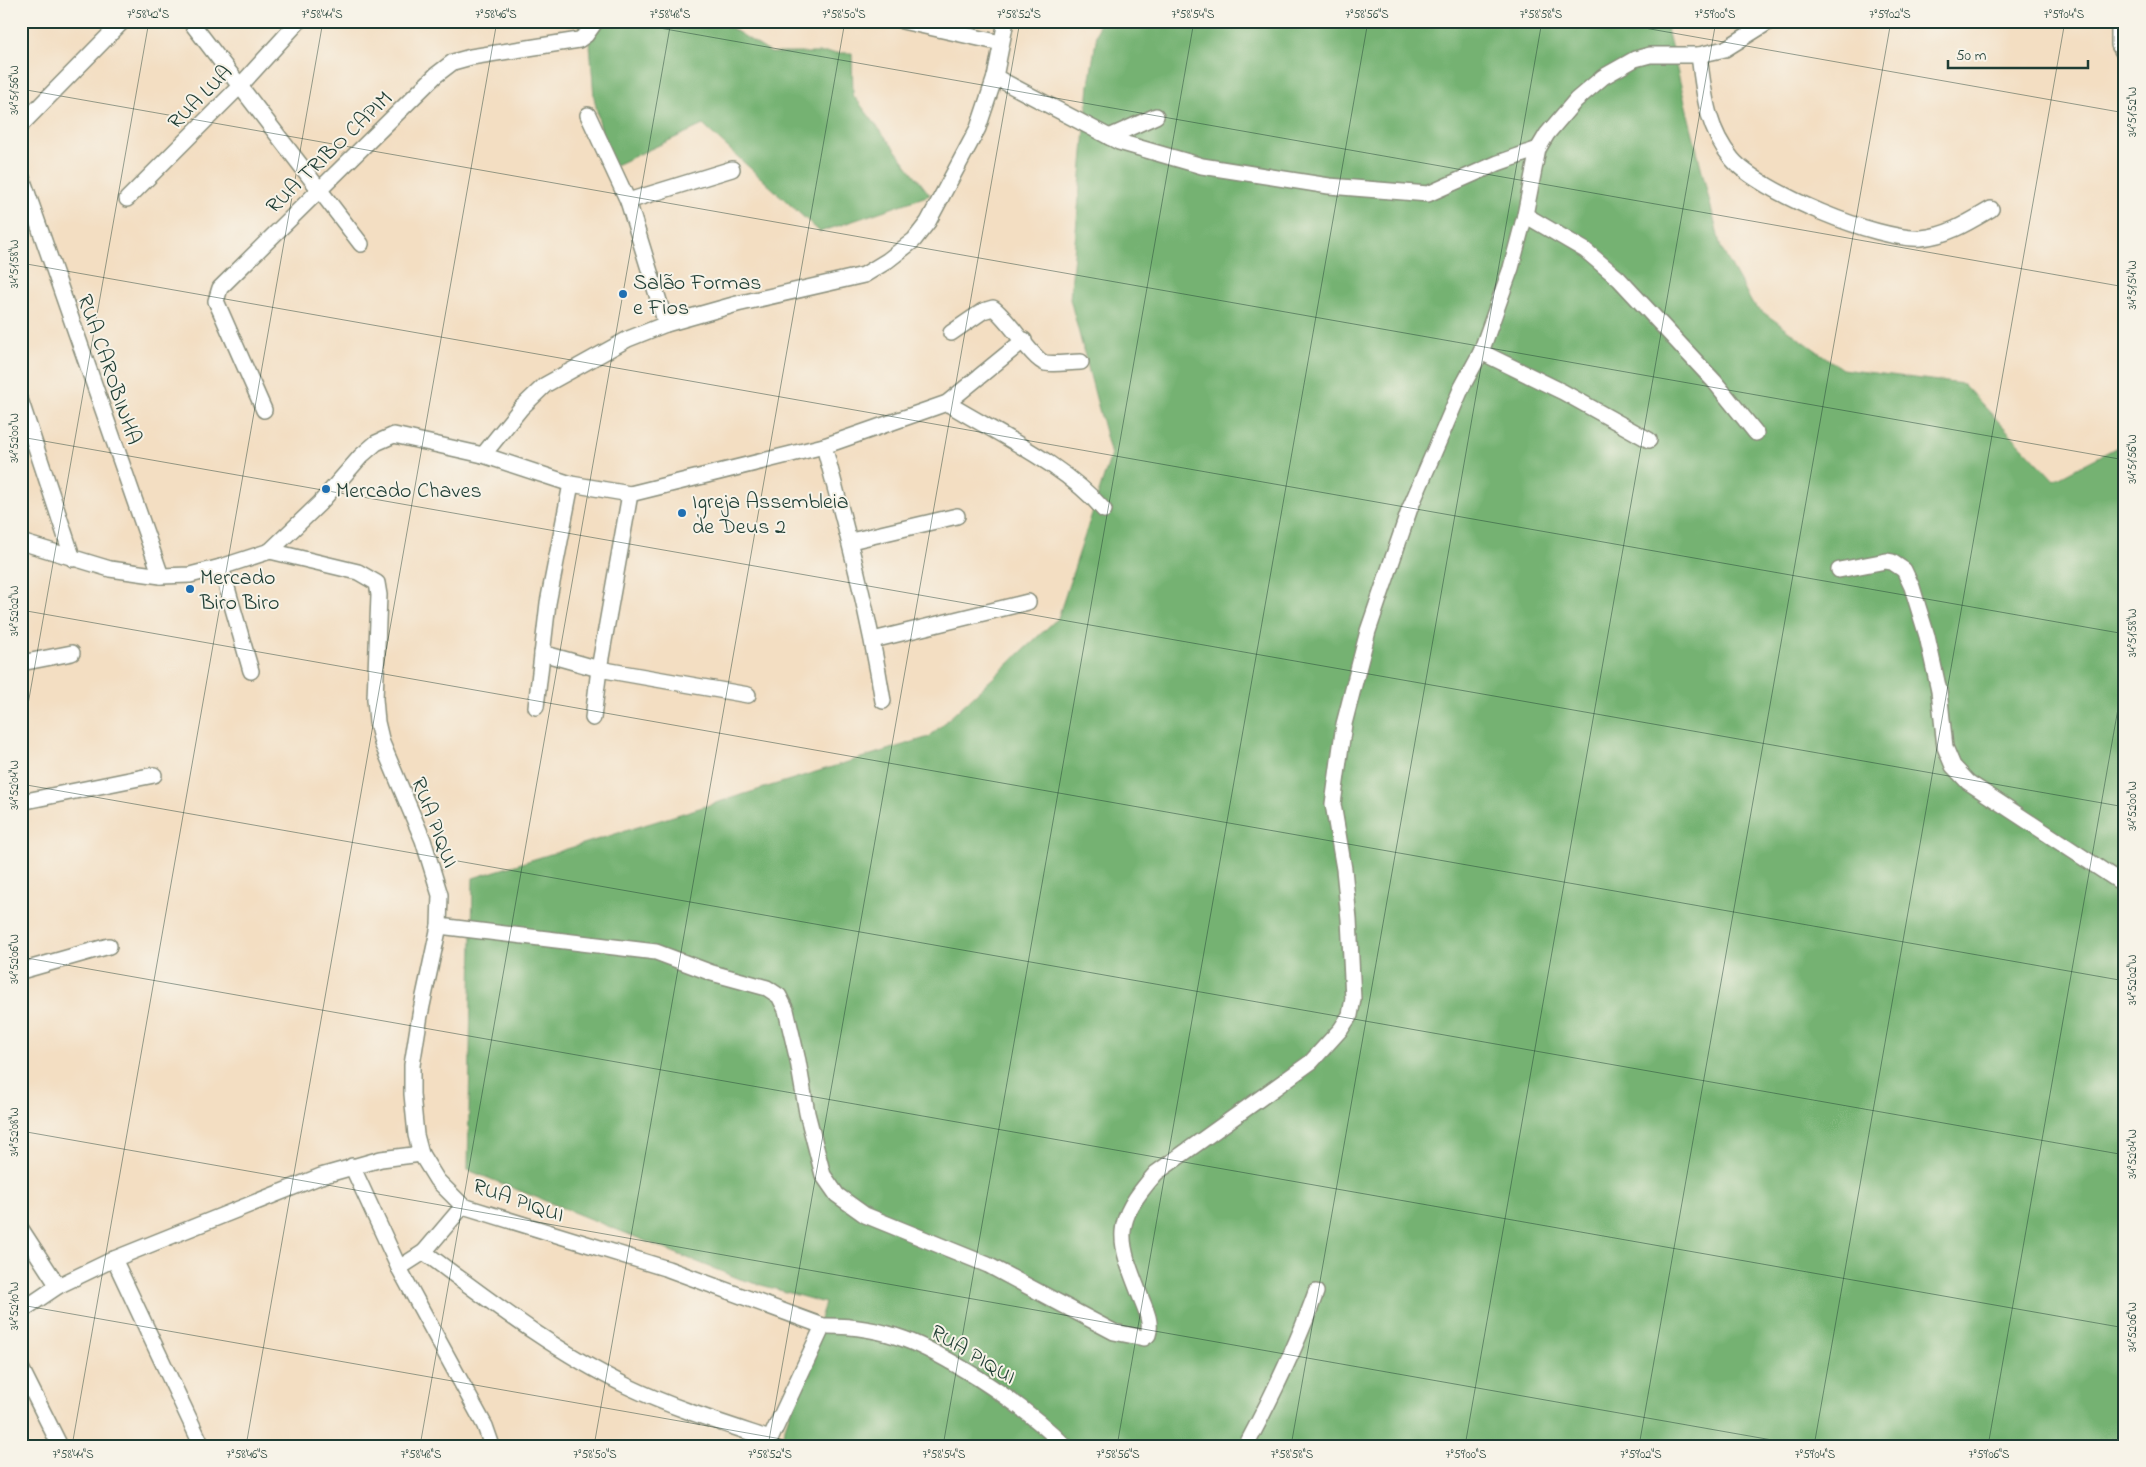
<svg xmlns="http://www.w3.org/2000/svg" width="2146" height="1467" viewBox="0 0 2146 1467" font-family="'Indie Flower',sans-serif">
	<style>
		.forest { fill: #74b272; stroke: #4a7853 }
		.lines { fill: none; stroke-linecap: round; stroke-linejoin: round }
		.street-casing { stroke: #898e7b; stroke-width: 18 }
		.street { stroke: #fff; stroke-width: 15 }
		.ticks { fill: none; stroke: #1f3d34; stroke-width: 1; stroke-opacity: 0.45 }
		.poi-dot { fill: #1f6fb2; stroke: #f7f3e8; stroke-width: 2 }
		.labels { text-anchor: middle; stroke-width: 4; stroke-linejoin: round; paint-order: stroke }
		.street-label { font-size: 22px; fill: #1f3d34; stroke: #f7f3e8 }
		.poi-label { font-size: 22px; fill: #1f3d34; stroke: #f7f3e8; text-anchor: start }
		.neatline { fill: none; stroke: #1f3d34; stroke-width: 2 }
		.ticks-label { font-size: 12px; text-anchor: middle; fill: #1f3d34 }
	</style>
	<rect width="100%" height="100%" fill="#f7f3e8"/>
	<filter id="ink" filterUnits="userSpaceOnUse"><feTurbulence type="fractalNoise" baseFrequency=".02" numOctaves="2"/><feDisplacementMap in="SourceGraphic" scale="10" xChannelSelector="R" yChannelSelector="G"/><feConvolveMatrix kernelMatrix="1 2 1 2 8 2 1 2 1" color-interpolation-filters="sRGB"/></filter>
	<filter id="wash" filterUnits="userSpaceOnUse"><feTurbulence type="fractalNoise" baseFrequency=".0096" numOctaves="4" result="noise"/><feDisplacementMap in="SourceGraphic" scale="20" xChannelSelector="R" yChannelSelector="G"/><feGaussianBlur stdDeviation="1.12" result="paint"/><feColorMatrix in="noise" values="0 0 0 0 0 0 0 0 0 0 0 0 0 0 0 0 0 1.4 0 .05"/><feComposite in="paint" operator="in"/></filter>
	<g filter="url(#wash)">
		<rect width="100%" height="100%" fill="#f3dec2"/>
		<g class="forest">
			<path d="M592 21H720L771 53H852L853 95 930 195 820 232 703 125 609 168 594 97 589 30Z"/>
			<path d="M1099 21H1665L1721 248 1753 305 1842 369 1963 384 2054 480 2125 443V1446H779L825 1303 740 1279 468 1170 473 878 929 737 1058 618 1111 455 1070 299 1089 85Z"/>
		</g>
	</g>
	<g filter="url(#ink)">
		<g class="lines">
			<g class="street-casing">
				<g id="street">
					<path d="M190 21 361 244"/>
					<path d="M902 21 1001 43"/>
					<path d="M2119 21V45L2125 55"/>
					<path d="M1699 55C1704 93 1706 127 1732 159 1760 192 1878 241 1921 238 1947 236 1969 222 1991 209"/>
					<path d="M995 77 1119 142 1202 166 1329 186 1428 194 1498 163 1538 149"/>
					<path d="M588 115 628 201 666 324"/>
					<path d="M21 125 123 21"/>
					<path d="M1109 137 1156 116"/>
					<path d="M21 175 161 576"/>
					<path d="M127 199 240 86 299 21"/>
					<path d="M628 201 732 169"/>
					<path d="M1525 215 1585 250 1619 279 1714 381 1756 433"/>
					<path d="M951 333 983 311 993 308C1008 318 1033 360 1045 363 1056 365 1069 362 1081 362"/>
					<path d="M1481 352 1563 392 1649 440"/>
					<path d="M21 402 73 559"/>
					<path d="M947 403C999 435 1064 464 1104 510"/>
					<path d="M264 410 216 301 220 288 436 75 453 62 471 57 579 40 586 35 596 21"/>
					<path d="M824 446C847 531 869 614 883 701"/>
					<path d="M483 455 521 408 545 385 628 339 666 324 737 304 864 275 887 261 914 240 928 222 978 128 995 77 1006 21"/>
					<path d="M851 541 957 516"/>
					<path d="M21 542 110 569 161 576 190 575 221 567 270 551 320 503 361 456 376 443 394 435 483 455 571 484 630 494 824 446 947 403 1024 340"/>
					<path d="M270 551 358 572 377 583 379 595 375 699 377 722 382 743 423 840 440 895 439 926 420 1015 412 1065V1094L416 1135 421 1154 437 1180 463 1206 668 1269 823 1326C887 1325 925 1345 978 1378 1009 1398 1039 1420 1065 1446"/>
					<path d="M221 567 251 671"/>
					<path d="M1839 570 1886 561 1892 562 1904 570 1912 587 1927 636 1939 691 1945 747 1953 766 1968 782 2125 885"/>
					<path d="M873 640 1028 602"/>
					<path d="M542 653 599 669 748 695"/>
					<path d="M21 663 72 653"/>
					<path d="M536 707 548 603 571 484"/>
					<path d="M593 718 599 669 630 494"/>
					<path d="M21 802 154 775"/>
					<path d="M439 926 656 952 712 973 767 988 779 996 786 1010 798 1061 807 1113 823 1175 837 1195 865 1215 988 1265 1114 1332 1144 1338 1148 1335C1152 1323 1146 1310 1141 1298 1117 1238 1112 1223 1156 1173L1311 1062 1341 1029 1350 1015 1353 999 1349 919 1344 869 1333 804 1344 724 1368 631 1410 508 1462 387 1481 352 1511 268 1525 215 1538 149 1547 134 1576 100 1603 77 1635 59 1650 55H1699L1725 49 1770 21"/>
					<path d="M21 971 109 946"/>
					<path d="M352 1166 399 1268 485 1426 492 1446"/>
					<path d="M21 1229 58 1286"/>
					<path d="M424 1252C489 1300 554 1351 627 1386 673 1408 722 1423 770 1439"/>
					<path d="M114 1259 202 1446"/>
					<path d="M399 1268 424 1252 463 1206"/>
					<path d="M21 1311 58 1286 114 1259 321 1176 381 1159 421 1154"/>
					<path d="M21 1368 60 1446"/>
					<path d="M767 1446 823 1326"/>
					<path d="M1246 1446C1273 1395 1297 1346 1316 1292"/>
				</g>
			</g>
			<use href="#street" class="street"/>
		</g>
	</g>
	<path class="ticks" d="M620 21 2125 287M1605 21 2125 113M21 89 2125 460M21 263 2125 634M21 437 2125 807M21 610 2125 981M21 744 149 21M21 784 2125 1155M21 957 2125 1328M21 1131 1806 1446M21 1305 821 1446M72 1446 323 21M246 1446 497 21M420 1446 671 21M594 1446 845 21M768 1446 1020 21M943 1446 1194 21M1117 1446 1368 21M1291 1446 1542 21M1465 1446 1716 21M1639 1446 1891 21M1814 1446 2065 21M1988 1446 2125 669"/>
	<g class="poi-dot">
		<circle cx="623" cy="294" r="5"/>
		<circle cx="326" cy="489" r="5"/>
		<circle cx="682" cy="513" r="5"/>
		<circle cx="190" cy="589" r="5"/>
	</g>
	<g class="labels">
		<g class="street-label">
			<text transform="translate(199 96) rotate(-45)" y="8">RUA LUA</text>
			<text transform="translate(328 151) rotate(-44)" y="8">RUA TRIBO CAPIM</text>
			<text transform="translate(111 369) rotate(71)" y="8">RUA CAROBINHA</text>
			<text transform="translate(436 822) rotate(69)" y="8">RUA PIQUI</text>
			<text transform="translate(519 1199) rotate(19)" y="8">RUA PIQUI</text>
			<text transform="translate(974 1353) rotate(31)" y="8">RUA PIQUI</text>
		</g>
		<g class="poi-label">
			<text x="633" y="289">Salão Formas<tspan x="633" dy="25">e Fios</tspan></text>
			<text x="336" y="497">Mercado Chaves</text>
			<text x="692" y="508">Igreja Assembleia<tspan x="692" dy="25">de Deus 2</tspan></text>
			<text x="200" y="584">Mercado<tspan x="200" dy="25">Biro Biro</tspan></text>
		</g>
	</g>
	<rect width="2146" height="1467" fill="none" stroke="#f7f3e8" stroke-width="55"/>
	<path d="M1948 60v8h140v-8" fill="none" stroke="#1f3d34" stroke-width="2.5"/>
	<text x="1956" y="60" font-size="15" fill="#1f3d34" stroke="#f7f3e8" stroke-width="4" paint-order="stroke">50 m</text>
	<rect x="28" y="28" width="2090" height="1412" class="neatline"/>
	<g class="ticks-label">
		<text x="148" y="18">7°58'42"S</text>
		<text x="322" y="18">7°58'44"S</text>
		<text x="496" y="18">7°58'46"S</text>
		<text x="670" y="18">7°58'48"S</text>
		<text x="844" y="18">7°58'50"S</text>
		<text x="1019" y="18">7°58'52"S</text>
		<text x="1193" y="18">7°58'54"S</text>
		<text x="1367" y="18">7°58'56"S</text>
		<text x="1541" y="18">7°58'58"S</text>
		<text x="1715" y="18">7°59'00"S</text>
		<text x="1890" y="18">7°59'02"S</text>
		<text x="2064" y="18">7°59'04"S</text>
		<text transform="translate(14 90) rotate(-90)" y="4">34°51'56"W</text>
		<text transform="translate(2132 112) rotate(-90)" y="4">34°51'52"W</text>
		<text transform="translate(14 264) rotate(-90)" y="4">34°51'58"W</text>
		<text transform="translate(2132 285) rotate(-90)" y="4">34°51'54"W</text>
		<text transform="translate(14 438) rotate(-90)" y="4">34°52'00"W</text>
		<text transform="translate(2132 459) rotate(-90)" y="4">34°51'56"W</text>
		<text transform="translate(14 611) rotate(-90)" y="4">34°52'02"W</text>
		<text transform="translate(2132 633) rotate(-90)" y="4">34°51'58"W</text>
		<text transform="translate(14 785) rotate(-90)" y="4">34°52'04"W</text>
		<text transform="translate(2132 806) rotate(-90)" y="4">34°52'00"W</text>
		<text transform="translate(14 959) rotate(-90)" y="4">34°52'06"W</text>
		<text transform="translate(2132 980) rotate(-90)" y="4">34°52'02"W</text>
		<text transform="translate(14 1132) rotate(-90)" y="4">34°52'08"W</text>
		<text transform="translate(2132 1154) rotate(-90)" y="4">34°52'04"W</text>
		<text transform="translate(14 1306) rotate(-90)" y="4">34°52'10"W</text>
		<text transform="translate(2132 1327) rotate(-90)" y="4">34°52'06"W</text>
		<text x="73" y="1458">7°58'44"S</text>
		<text x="247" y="1458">7°58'46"S</text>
		<text x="421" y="1458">7°58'48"S</text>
		<text x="595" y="1458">7°58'50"S</text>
		<text x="770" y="1458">7°58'52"S</text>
		<text x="944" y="1458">7°58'54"S</text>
		<text x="1118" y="1458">7°58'56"S</text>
		<text x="1292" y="1458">7°58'58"S</text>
		<text x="1466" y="1458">7°59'00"S</text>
		<text x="1641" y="1458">7°59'02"S</text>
		<text x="1815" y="1458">7°59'04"S</text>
		<text x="1989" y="1458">7°59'06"S</text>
	</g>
</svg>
